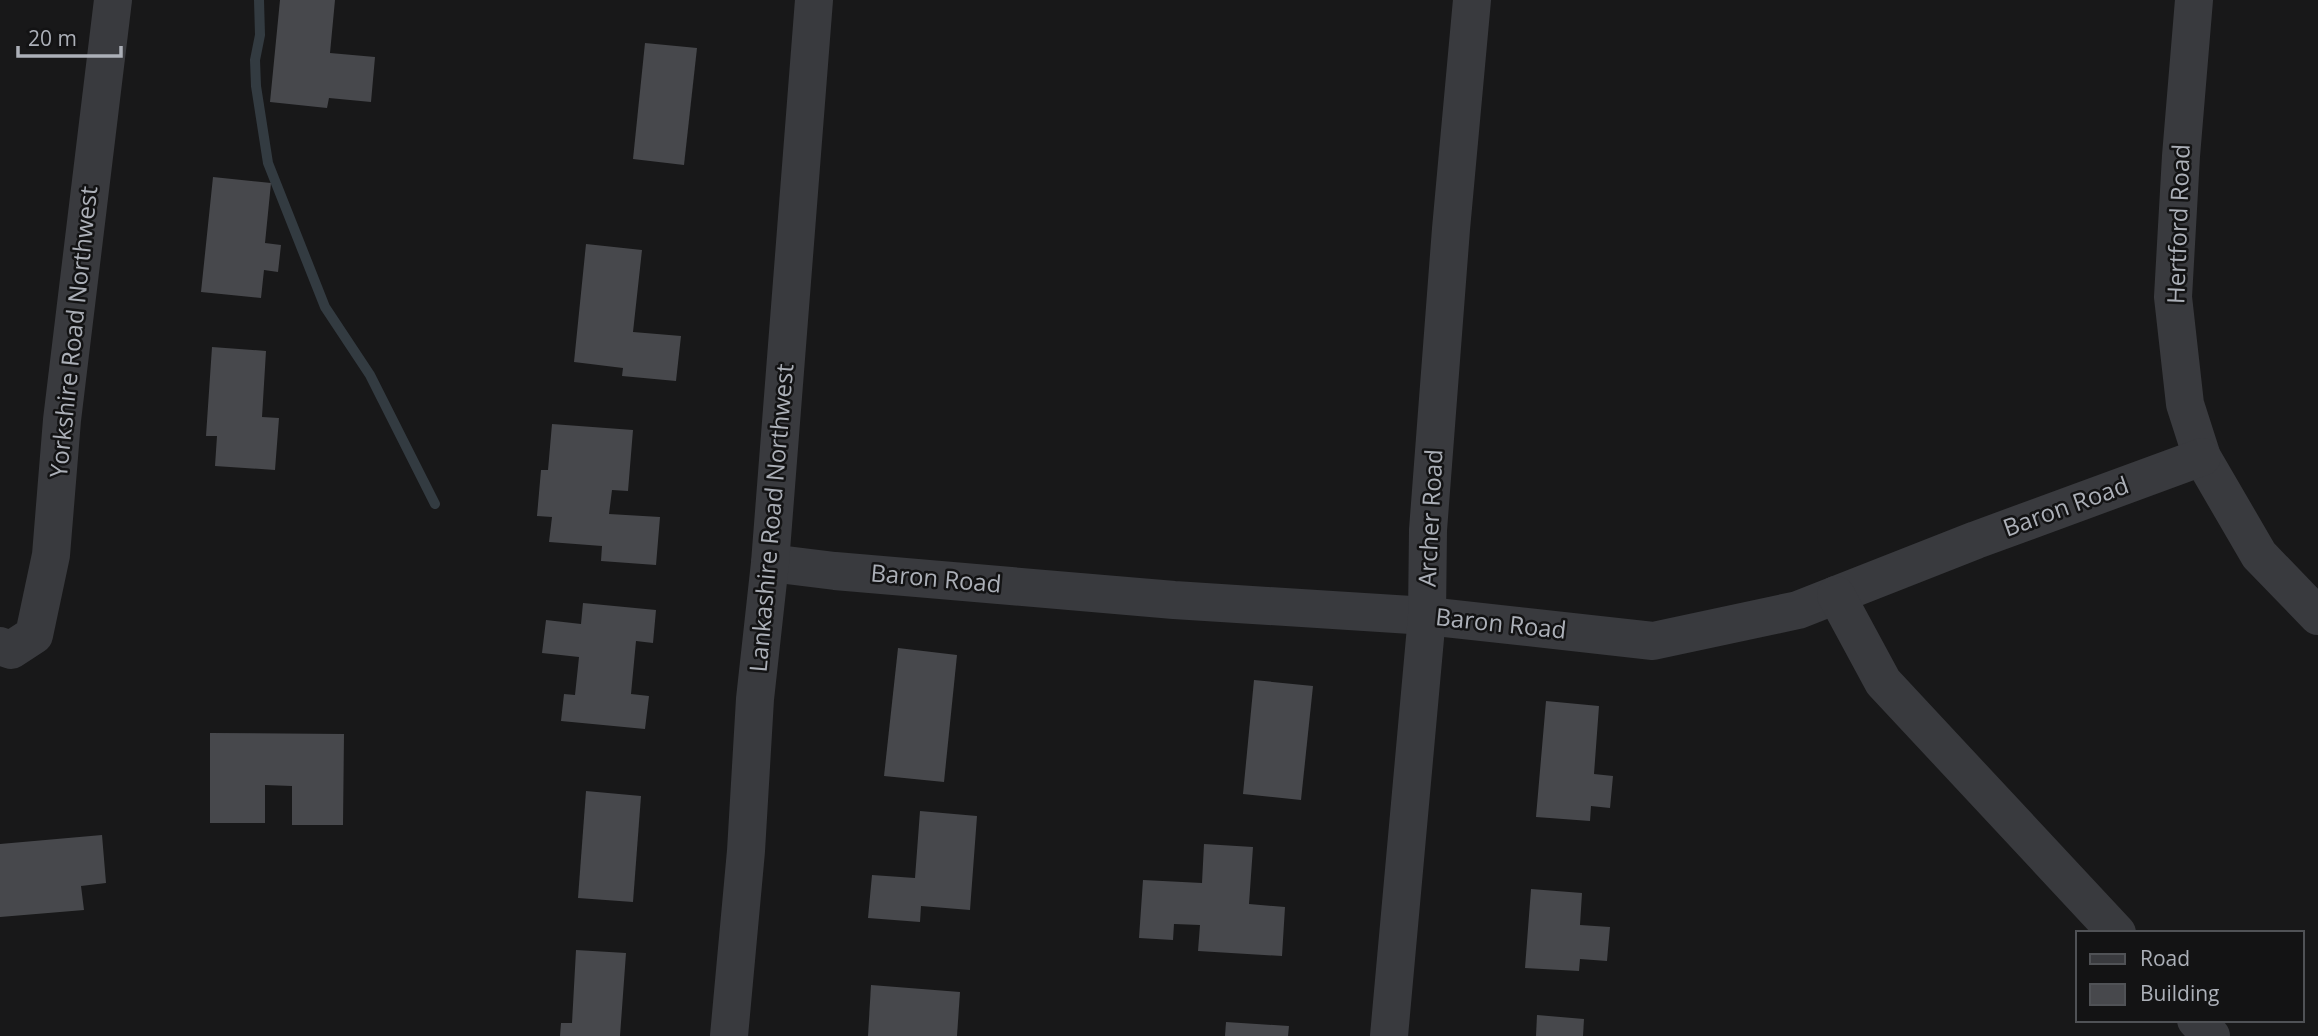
<svg xmlns="http://www.w3.org/2000/svg" width="2318" height="1036" viewBox="0 0 2318 1036" font-family="'Open Sans',sans-serif">
	<style>
		.lines { fill: none; stroke-linecap: round; stroke-linejoin: round }
		.stream { stroke: #333b41; stroke-width: 10 }
		.building { fill: #47484c }
		.minor { stroke: #393a3e; stroke-width: 38 }
		.labels { text-anchor: middle; stroke-width: 5; stroke-linejoin: round; paint-order: stroke }
		.street-label { font-size: 24px; fill: #acb0b8; stroke: #131314 }
	</style>
	<rect width="100%" height="100%" fill="#181819"/>
	<g class="lines">
		<path class="stream" d="M259 0 260 35 255 60 256 86 268 163 325 307 370 375 435 504"/>
	</g>
	<g class="building">
		<path d="M280 0H335L330 53 375 57 371 102 329 98 327 108 270 102Z"/>
		<path d="M645 43 697 48 684 165 633 159Z"/>
		<path d="M213 177 271 183 265 243 281 245 278 272 264 270 261 298 201 292Z"/>
		<path d="M586 244 642 250 633 332 681 336 676 381 622 376 623 368 574 362Z"/>
		<path d="M212 347 266 351 262 417 279 418 275 470 215 466 217 436H206Z"/>
		<path d="M552 424 633 430 628 491 612 490 609 514 660 517 656 565 601 561 602 546 549 542 552 517 537 516 541 470H548Z"/>
		<path d="M583 603 656 610 653 643 636 641 631 694 649 696 645 729 561 721 564 694 575 695 579 657 542 653 546 620 581 624Z"/>
		<path d="M898 648 957 655 944 782 884 776Z"/>
		<path d="M1254 680 1313 686 1301 800 1243 794Z"/>
		<path d="M1546 701 1599 706 1594 774 1613 776 1610 808 1591 806 1590 821 1536 817Z"/>
		<path d="M210 733 344 734 343 825H292V786L265 785V823H210Z"/>
		<path d="M586 791 641 796 633 902 578 898Z"/>
		<path d="M920 811 977 816 970 910 921 906 920 922 868 918 872 875 915 878Z"/>
		<path d="M102 835 106 883 81 886 84 910 0 917V844Z"/>
		<path d="M1204 844 1253 847 1249 904 1285 907 1282 956 1198 951 1200 925 1174 924 1173 940 1139 938 1143 880 1202 883Z"/>
		<path d="M1531 889 1582 893 1580 925 1610 927 1607 961 1580 959 1579 971 1525 968Z"/>
		<path d="M576 950 626 953 620 1036H560L561 1023H572Z"/>
		<path d="M871 985 960 992 957 1036H868Z"/>
		<path d="M1537 1015 1584 1019 1583 1036H1536Z"/>
		<path d="M1226 1022 1289 1026 1288 1036H1225Z"/>
	</g>
	<g class="lines">
		<g class="minor">
			<path d="M2194 0 2181 156 2173 297 2185 404 2202 457 2259 555 2318 616"/>
			<path d="M770 563 835 571 1174 600 1427 616 1653 641 1798 610 1976 540 2202 457"/>
			<path d="M1836 595 1883 682 2117 933"/>
			<path d="M0 646 11 650 34 635 51 555 62 420 113 0"/>
			<path d="M2196 1020 2211 1036"/>
			<path d="M729 1036 746 851 755 699 770 563 814 0"/>
			<path d="M1389 1036 1427 616 1428 530 1451 229 1472 0"/>
		</g>
	</g>
	<g class="labels">
		<g class="street-label">
			<text transform="translate(2179 224) rotate(-88)" y="8">Hertford Road</text>
			<text transform="translate(74 332) rotate(-84)" y="8">Yorkshire Road Northwest</text>
			<text transform="translate(2066 507) rotate(-20)" y="8">Baron Road</text>
			<text transform="translate(772 518) rotate(-85)" y="8">Lankashire Road Northwest</text>
			<text transform="translate(1431 518) rotate(-87)" y="8">Archer Road</text>
			<text transform="translate(936 579) rotate(5)" y="8">Baron Road</text>
			<text transform="translate(1501 624) rotate(6)" y="8">Baron Road</text>
		</g>
	</g>
	<rect x="2076" y="931" width="228" height="91" fill="#131314" stroke="#505256" stroke-width="2"/>
	<rect x="2090" y="954" width="35" height="10" fill="#393a3e" stroke="#505256" stroke-width="2"/>
	<text x="2140" y="966" font-size="21" fill="#acb0b8">Road</text>
	<rect x="2090" y="984" width="35" height="21" fill="#47484c" stroke="#505256" stroke-width="2"/>
	<text x="2140" y="1001" font-size="21" fill="#acb0b8">Building</text>
	<path d="M18 46v10h103v-10" fill="none" stroke="#acb0b8" stroke-width="3.5"/>
	<text x="28" y="46" font-size="21" fill="#acb0b8" stroke="#131314" stroke-width="5" paint-order="stroke">20 m</text>
</svg>
